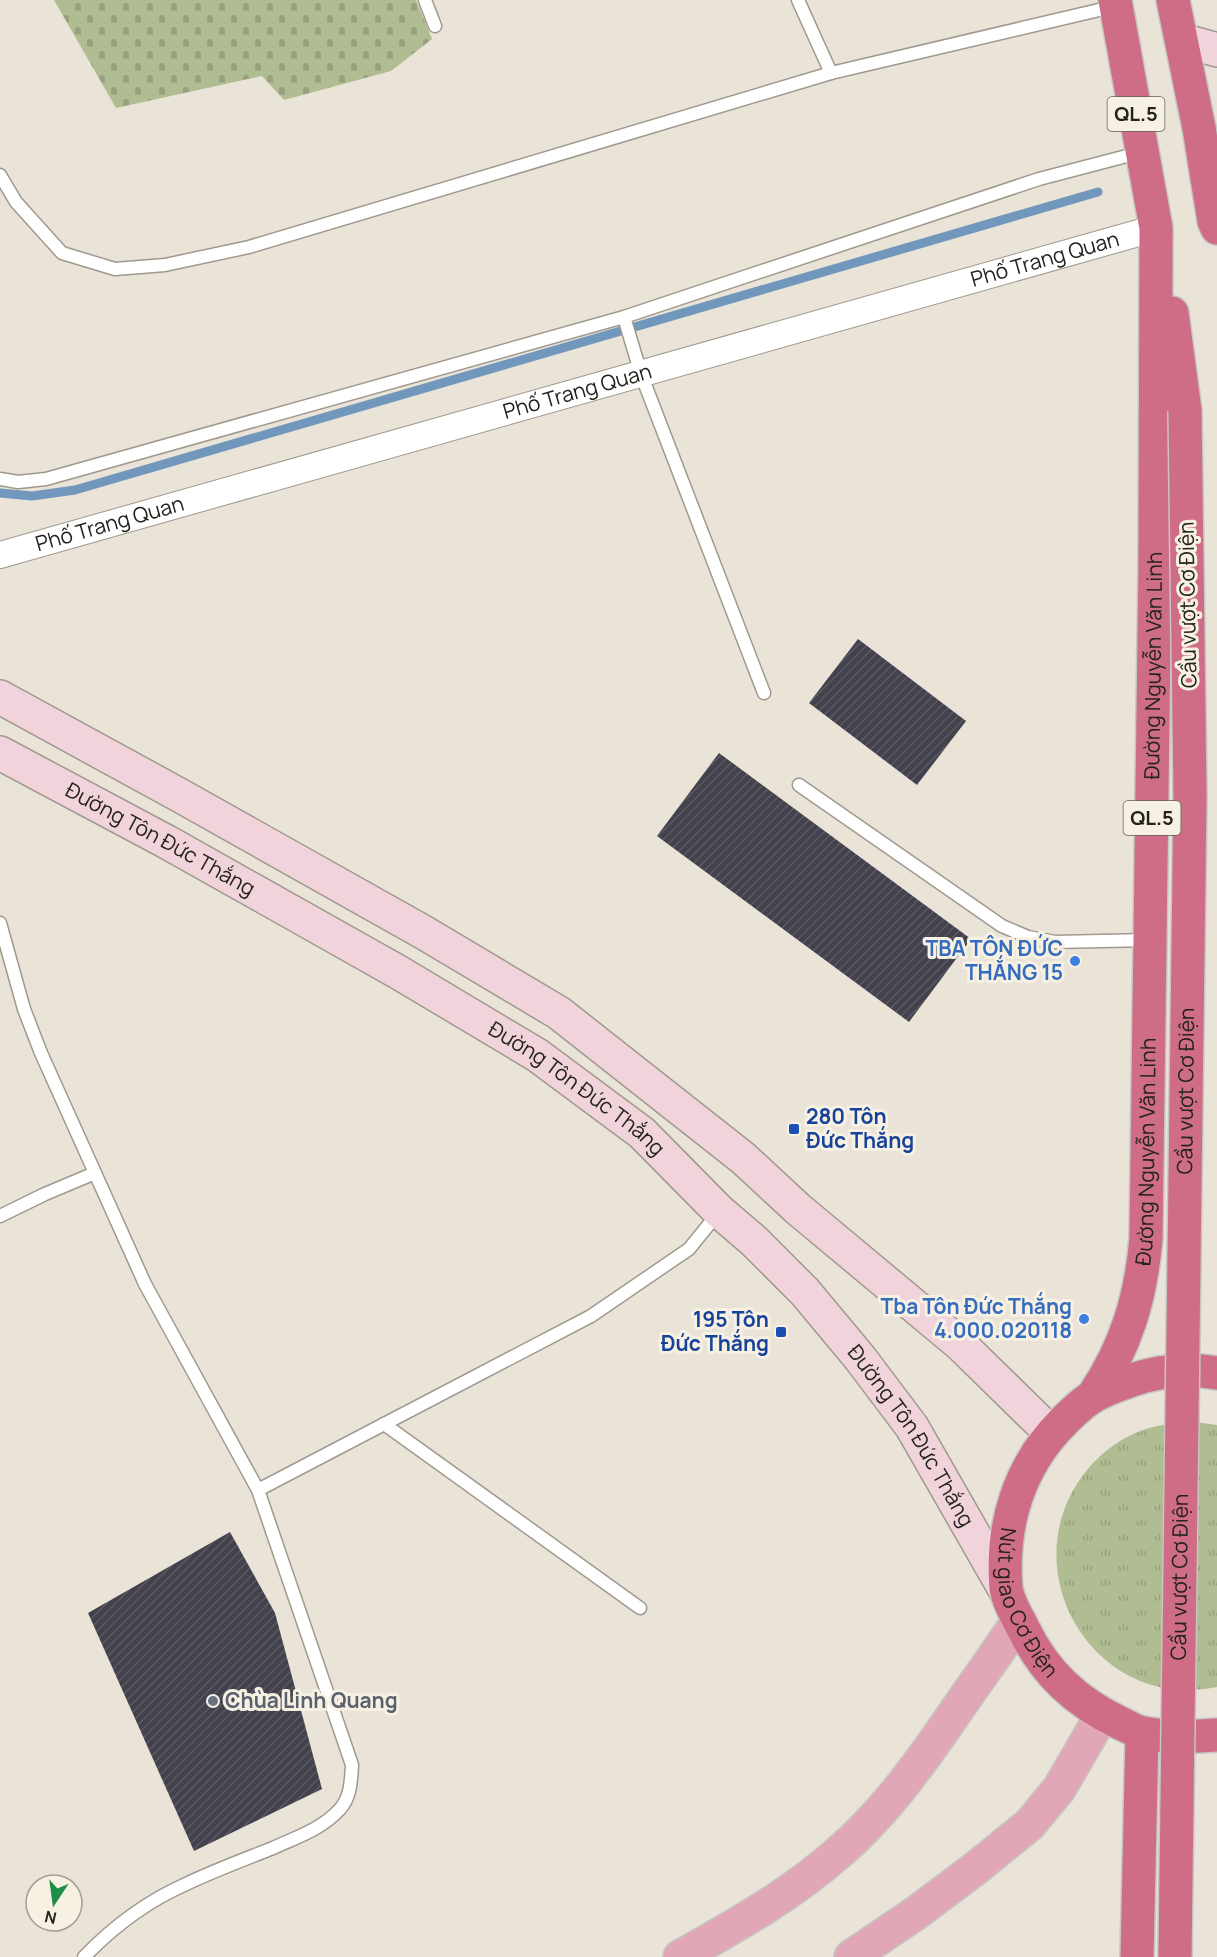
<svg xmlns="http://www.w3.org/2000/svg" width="1217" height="1957" viewBox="0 0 1217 1957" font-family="Manrope,sans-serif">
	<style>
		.grass { fill: url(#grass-tufts) }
		.cemetery { fill: url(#cemetery-stones) }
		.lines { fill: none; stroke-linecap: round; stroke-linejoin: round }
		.stream { stroke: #7297bc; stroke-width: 9 }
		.building { fill: url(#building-hatch) }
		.lane-casing { stroke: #9f998e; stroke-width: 15 }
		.street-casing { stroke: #9f998e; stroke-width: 28 }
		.secondary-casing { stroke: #9f998e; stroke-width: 36 }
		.primary-casing { stroke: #c6c6c4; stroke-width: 36 }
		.highway-casing { stroke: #c6c6c4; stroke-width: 36 }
		.lane { stroke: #fff; stroke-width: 12 }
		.street { stroke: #fff; stroke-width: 26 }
		.secondary { stroke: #f1d3db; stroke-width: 33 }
		.primary { stroke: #e2a7b6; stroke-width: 33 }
		.highway { stroke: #cf6c86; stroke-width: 33 }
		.highway-bridge-casing { stroke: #c6c6c4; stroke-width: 36; stroke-linecap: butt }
		.highway-bridge { stroke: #cf6c86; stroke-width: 33 }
		.shop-dot { fill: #3f7fe0; stroke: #f7f1e4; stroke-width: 2 }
		.transit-dot { fill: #1a4fb4; stroke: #f7f1e4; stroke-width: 2 }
		.worship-dot { fill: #6b7280; stroke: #f7f1e4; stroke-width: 2 }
		.labels { text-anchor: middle; stroke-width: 6; stroke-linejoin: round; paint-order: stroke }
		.shield { fill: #f7f1e4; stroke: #636059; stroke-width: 1.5 }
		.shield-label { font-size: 20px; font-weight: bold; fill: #24221d }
		.street-label { font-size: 21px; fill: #24221d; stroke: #f7f1e4 }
		.shop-label { font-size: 21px; font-weight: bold; fill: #366cbe; stroke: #f7f1e4; text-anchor: end }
		.transit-label { font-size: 21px; font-weight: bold; fill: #164399; stroke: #f7f1e4; text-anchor: start }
		.worship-label { font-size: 21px; font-weight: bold; fill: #5b616d; stroke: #f7f1e4; text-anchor: start }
	</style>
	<defs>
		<pattern id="grass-tufts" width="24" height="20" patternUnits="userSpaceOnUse" patternTransform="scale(1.5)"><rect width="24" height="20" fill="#b0bc91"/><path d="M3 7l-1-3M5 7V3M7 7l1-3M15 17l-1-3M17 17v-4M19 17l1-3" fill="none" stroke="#97a17d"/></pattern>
		<pattern id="cemetery-stones" width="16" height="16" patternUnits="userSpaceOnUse" patternTransform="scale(1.5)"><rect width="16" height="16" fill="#b0bc91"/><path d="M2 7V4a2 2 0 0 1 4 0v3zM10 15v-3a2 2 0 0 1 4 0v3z" fill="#97a17d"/></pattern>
		<pattern id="building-hatch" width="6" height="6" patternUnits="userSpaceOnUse" patternTransform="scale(1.5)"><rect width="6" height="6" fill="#42414c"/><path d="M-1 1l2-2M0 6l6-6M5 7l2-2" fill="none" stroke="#5b5a62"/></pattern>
	</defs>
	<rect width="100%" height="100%" fill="#eae3d7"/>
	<path class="grass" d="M1187 1421 1217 1425V1687C1093 1713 1008 1567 1087 1470 1100 1454 1118 1440 1138 1432 1154 1425 1171 1424 1187 1421Z"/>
	<path class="cemetery" d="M54 0H416L432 39 391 71 284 100 262 76 116 108Z"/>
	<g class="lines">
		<path class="stream" d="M0 493 32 496 75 490 1098 192"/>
	</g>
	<g class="building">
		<path d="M858 639 966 721 917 785 809 703Z"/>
		<path d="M719 753 971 939 909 1022 657 836Z"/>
		<path d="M230 1532 275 1613 322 1789 194 1851 88 1613Z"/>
	</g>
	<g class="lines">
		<g class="lane-casing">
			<g id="lane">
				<path d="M425 0 435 26"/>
				<path d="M798 0 831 73"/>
				<path d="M0 175 16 202 62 253 115 269 165 265 249 247 831 73 1116 6"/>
				<path d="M624 317 641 374 764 693"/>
				<path d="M0 479 18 482 46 479 624 317 1039 179 1142 152"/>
				<path d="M799 785 1002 926 1028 937 1055 942 1149 940"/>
				<path d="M0 923 24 1009 41 1053 145 1284 258 1490 352 1765C351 1780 351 1797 340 1809 322 1829 297 1837 273 1848 243 1860 213 1871 184 1885 146 1902 113 1927 84 1957"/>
				<path d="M0 1216 45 1194 95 1173"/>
				<path d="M384 1424 640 1608"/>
				<path d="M258 1490 591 1316 689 1249 719 1212"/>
			</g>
		</g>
		<g class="street-casing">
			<g id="street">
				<path id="s1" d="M0 555 1156 228"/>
			</g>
		</g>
		<g class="secondary-casing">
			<g id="secondary">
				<path d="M1182 40 1217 50"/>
				<path d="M0 697 181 796 423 932 559 1013 743 1158 798 1209 960 1344 1051 1433"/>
				<path id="s2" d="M0 753 167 842 398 972 537 1055 642 1133 719 1211 754 1241 805 1292 860 1358 912 1427 1006 1591"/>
			</g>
		</g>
		<g class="primary-casing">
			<g id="primary">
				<path d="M680 1957C735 1926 789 1896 837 1854 884 1814 919 1765 954 1714 975 1683 998 1652 1019 1620"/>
				<path d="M851 1957 916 1913 976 1868 1030 1824 1059 1789 1102 1715"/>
			</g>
		</g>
		<g class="highway-casing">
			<g id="highway">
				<path d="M1173 0 1199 128 1214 221 1217 228"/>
				<path d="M1172 313 1185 411"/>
				<path id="s3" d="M1217 1373C1188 1368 1159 1371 1132 1380 1119 1385 1106 1389 1094 1396 1083 1402 1072 1413 1063 1422 1018 1467 1001 1526 1006 1588 1008 1602 1018 1618 1024 1630 1045 1673 1076 1702 1120 1723 1127 1726 1136 1732 1144 1733 1168 1738 1193 1737 1217 1735"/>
				<path id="s4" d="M1093 1396C1126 1347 1141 1298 1146 1238L1155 565 1156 228 1115 0"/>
				<path d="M1137 1957 1142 1733"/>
			</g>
		</g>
		<use href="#lane" class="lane"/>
		<use href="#street" class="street"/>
		<use href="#secondary" class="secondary"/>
		<use href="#primary" class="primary"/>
		<use href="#highway" class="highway"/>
		<g class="highway-bridge-casing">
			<g id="highway-bridge">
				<path id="s5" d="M1175 1957 1190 795 1185 411"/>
			</g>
		</g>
		<use href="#highway-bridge" class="highway-bridge"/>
	</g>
	<g class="shop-dot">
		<circle cx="1075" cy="961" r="6"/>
		<circle cx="1084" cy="1319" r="6"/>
	</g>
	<g class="transit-dot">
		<rect x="788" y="1123" width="12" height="12" rx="3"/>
		<rect x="775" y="1326" width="12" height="12" rx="3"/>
	</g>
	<circle class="worship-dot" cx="213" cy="1701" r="6"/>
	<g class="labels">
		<g class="shield">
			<rect x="1107.5" y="97" width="57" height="34" rx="4.5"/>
			<rect x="1123.5" y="801" width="57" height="34" rx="4.5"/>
		</g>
		<g class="shield-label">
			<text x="1136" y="121">QL.5</text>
			<text x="1152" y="825">QL.5</text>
		</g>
		<g class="street-label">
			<text dy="7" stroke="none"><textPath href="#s1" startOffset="1086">Phố Trang Quan</textPath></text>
			<text dy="7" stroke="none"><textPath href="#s1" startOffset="600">Phố Trang Quan</textPath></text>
			<text dy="7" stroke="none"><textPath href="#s1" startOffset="114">Phố Trang Quan</textPath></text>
			<text transform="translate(1188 605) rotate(-91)" y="7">Cầu vượt Cơ Điện</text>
			<text dy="7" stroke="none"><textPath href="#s4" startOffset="741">Đường Nguyễn Văn Linh</textPath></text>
			<text dy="7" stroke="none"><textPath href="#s2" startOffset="182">Đường Tôn Đức Thắng</textPath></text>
			<text dy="7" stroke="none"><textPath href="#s2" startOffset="668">Đường Tôn Đức Thắng</textPath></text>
			<text dy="7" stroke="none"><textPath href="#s5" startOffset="866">Cầu vượt Cơ Điện</textPath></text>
			<text dy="7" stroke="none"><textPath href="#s4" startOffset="255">Đường Nguyễn Văn Linh</textPath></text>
			<text dy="7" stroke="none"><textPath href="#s2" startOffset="1154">Đường Tôn Đức Thắng</textPath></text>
			<text dy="7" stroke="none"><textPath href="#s5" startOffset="380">Cầu vượt Cơ Điện</textPath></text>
			<text dy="7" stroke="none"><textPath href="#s3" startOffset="369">Nút giao Cơ Điện</textPath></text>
		</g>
		<g class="shop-label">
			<text x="1063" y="956">TBA TÔN ĐỨC<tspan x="1063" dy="24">THẮNG 15</tspan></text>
			<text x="1072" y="1314">Tba Tôn Đức Thắng<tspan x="1072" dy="24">4.000.020118</tspan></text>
		</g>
		<g class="transit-label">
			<text x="806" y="1124">280 Tôn<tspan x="806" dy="24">Đức Thắng</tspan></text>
			<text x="769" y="1327" text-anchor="end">195 Tôn<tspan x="769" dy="24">Đức Thắng</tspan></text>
		</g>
		<g class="worship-label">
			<text x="225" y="1708">Chùa Linh Quang</text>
		</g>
	</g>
	<g transform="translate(54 1903) rotate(193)"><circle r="28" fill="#f7f1e4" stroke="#a39e94" stroke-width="1.5"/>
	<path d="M0-4.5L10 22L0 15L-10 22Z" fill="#1f8e47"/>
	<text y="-9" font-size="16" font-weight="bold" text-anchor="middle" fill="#24221d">N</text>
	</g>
</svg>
